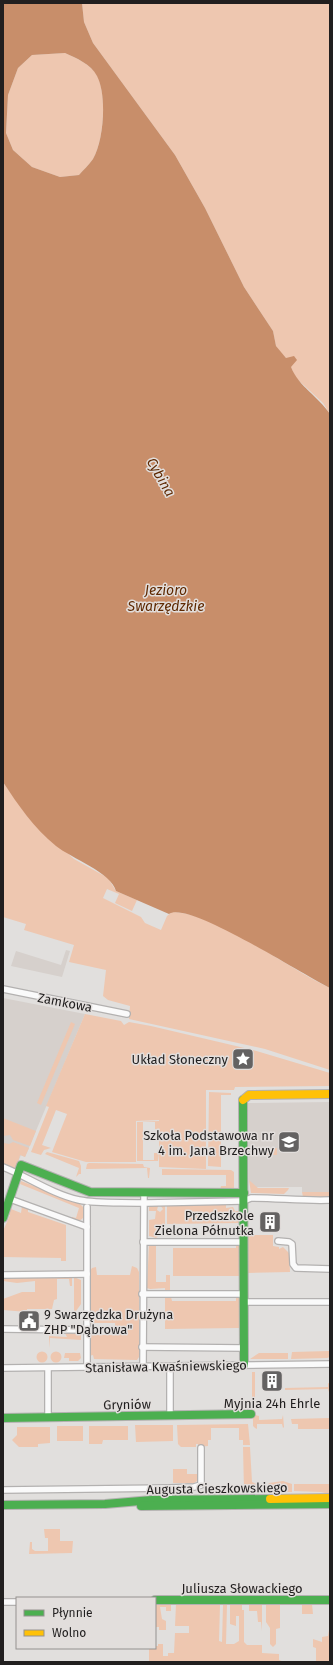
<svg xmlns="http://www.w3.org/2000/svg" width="333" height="1665" viewBox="0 0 333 1665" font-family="'Fira Sans',sans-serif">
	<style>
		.built { fill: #d6d0cc }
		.green { fill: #eec7b0; fill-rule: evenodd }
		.water { fill: #c88e6a; fill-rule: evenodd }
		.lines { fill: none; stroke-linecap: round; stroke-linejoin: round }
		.street-casing { stroke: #b3b1b0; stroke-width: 8 }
		.fast-casing { stroke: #b3b1b0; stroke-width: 10 }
		.slow-casing { stroke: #b3b1b0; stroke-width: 10 }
		.street { stroke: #fafafa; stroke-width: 5.5 }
		.fast { stroke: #4caf50; stroke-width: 8 }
		.slow { stroke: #ffc107; stroke-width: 8 }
		.labels { text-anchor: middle; stroke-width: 3; stroke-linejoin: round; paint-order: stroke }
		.street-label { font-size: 13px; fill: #211f1f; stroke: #e2dedc }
		.poi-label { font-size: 13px; fill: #211f1f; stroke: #e2dedc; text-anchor: end }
		.water-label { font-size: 14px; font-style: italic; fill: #5e2800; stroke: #e2dedc }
	</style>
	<rect width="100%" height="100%" fill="#e1dfdd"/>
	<g class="built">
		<path d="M66 950 70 951 62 977 11 966 16 951 61 965Z"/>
		<path d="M3 998 85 1014 25 1157 21 1155 17 1164 3 1159Z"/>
		<path d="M330 1102V1192H302V1187H255L249 1180 248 1103Z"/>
	</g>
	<g class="green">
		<path d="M82 3H330V414L323 403 296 378 286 358 281 353 276 346 273 331 244 287 205 208 175 155 93 43 84 22Z"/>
		<path d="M65 53C76 58 90 64 97 75 107 95 104 140 93 159 89 165 83 170 79 175L60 177 32 167 13 150 6 133 8 95 18 68 32 55Z"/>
		<path d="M3 782 28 817 74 859 108 878 116 891 137 900 132 911 115 903 119 894 107 889 103 898 141 917 145 923 161 930 167 916 172 912C221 914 284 967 330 988V1070L265 1049 129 1019 130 1006 108 1000 103 996 106 970 69 962 74 945 24 930 26 924 3 917Z"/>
		<path d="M85 1014 121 1021 124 1025 129 1022 151 1026 253 1050 330 1073V1086L235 1087 234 1090H206V1169L159 1167V1120L136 1121V1162H86L52 1152 67 1114 56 1110 42 1145 51 1148 44 1150 41 1155 31 1152 49 1107 46 1106Z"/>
		<path d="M71 1022 75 1024 41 1105 37 1103Z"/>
		<path d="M209 1092 231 1093V1095H221V1167L208 1166Z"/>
		<path d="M3 1118 36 1131 30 1146 13 1140 10 1135 3 1136Z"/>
		<path d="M159 1121V1130L155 1129V1122H143V1160H154V1153H159L158 1161H137V1122Z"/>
		<path d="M13 1142 29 1148 25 1157 20 1155 17 1165 18 1171 3 1165V1145L4 1143 9 1144Z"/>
		<rect x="261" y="1148" width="16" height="7"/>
		<path d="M47 1152 79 1161 81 1166V1174H79L76 1177 79 1168 45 1154Z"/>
		<path d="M89 1163 143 1164 144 1167 150 1168 149 1178H148L147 1168 86 1169 87 1164Z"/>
		<path d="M162 1169 231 1170 234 1172V1190H220L221 1186H226V1175H162Z"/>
		<path d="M249 1180 258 1188H289L288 1190 284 1194 253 1193H251Z"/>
		<path d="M21 1181 80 1204 84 1208 83 1218 78 1222 70 1220 72 1217 76 1218 79 1208 20 1184Z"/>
		<path d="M302 1192H330V1197H303Z"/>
		<path d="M167 1203H226V1208L233 1207 235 1211H239V1223L167 1224Z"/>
		<path d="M149 1205 158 1206 157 1210 160 1212 163 1209 160 1205H165V1227L159 1225V1235L156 1238 149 1236V1220L155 1219 156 1211H149Z"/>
		<path d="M22 1206 28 1207V1212L66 1225V1261H61V1258L3 1257V1231L10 1215 8 1214 11 1209 21 1213Z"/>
		<path d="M253 1235H273V1246L279 1247V1249L283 1247 289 1253 290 1272 248 1273V1236Z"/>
		<path d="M149 1244 156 1245V1282H166V1275H170V1292H165V1288L150 1289 147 1288Z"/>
		<path d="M236 1244 239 1246V1276H173V1248H236Z"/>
		<path d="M132 1266 137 1268 139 1272V1357L137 1360 94 1359 93 1355 89 1356V1273L92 1268 96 1267 97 1275H130ZM95 1323H115V1335H95Z"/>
		<path d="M72 1277V1286H70L69 1279H57V1299L54 1300 52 1309H27V1312L3 1310V1299L22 1292H35V1281L17 1283 3 1281V1278Z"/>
		<path d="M74 1277 81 1280V1304L74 1314Z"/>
		<path d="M165 1297H171L172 1301H236V1298H239V1328L165 1329Z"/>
		<path d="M64 1331 81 1332V1340L50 1338 49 1348V1336L67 1337Z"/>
		<circle cx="42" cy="1357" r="5.5"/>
		<circle cx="56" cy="1357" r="5.5"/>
		<path d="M292 1352 329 1351 330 1357 327 1358 291 1359Z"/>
		<path d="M65 1353H80L81 1358 78 1361H69V1358H64Z"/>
		<path d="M259 1353H288V1359H250Z"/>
		<path d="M252 1372H255V1410L252 1407Z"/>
		<path d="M328 1383 330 1384 329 1392 328 1389 285 1390V1388L328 1387Z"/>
		<path d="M255 1415 259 1416V1420L282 1419 283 1415 284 1427 283 1428 282 1424H257V1429L255 1428 253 1426V1417Z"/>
		<path d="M330 1418V1429H298V1424H292L291 1419Z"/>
		<path d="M248 1424 250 1445H243V1440H239V1428H211V1440H208V1446L198 1447V1444H196V1447H181L178 1444 177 1425Z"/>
		<path d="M135 1425H173V1441L136 1442Z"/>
		<rect x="57" y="1426" width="26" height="15"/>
		<path d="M89 1426H128V1440H103L102 1444H89Z"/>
		<path d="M17 1427H50V1443L38 1444V1447H19L12 1440 17 1435Z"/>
		<path d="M243 1447H250L252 1482 258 1485 259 1491H244Z"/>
		<path d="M173 1469H187V1474H197V1481L194 1483H173Z"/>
		<path d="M283 1481 292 1484V1492H267L266 1488 269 1483Z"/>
		<path d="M294 1484H330V1494L321 1492 294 1491Z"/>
		<path d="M44 1529H60V1541H73L72 1553 29 1554 30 1542H32V1549L35 1551H48V1538H45Z"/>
		<path d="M155 1604H171V1611H166V1607H160L162 1619 166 1621V1630H159V1627H155Z"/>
		<path d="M176 1604 220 1605 219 1641 222 1642 223 1605H227L226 1644H234L239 1641V1616H236V1626L230 1624V1605H242V1610H244V1642L247 1645H262V1653L279 1654V1660L284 1662H149V1648H155V1646H158V1644H163V1656H168V1653H174L175 1633H189V1626H175Z"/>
		<path d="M249 1604 262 1605V1631L261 1622H258L257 1611H249Z"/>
		<path d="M302 1604H312L313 1614H302Z"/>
		<path d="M266 1605H280V1628L276 1629V1644L273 1647 270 1644V1628L266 1622Z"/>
		<path d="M329 1630 330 1662H316V1648L313 1647V1639L322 1642V1637L328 1636Z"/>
	</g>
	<path class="water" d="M3 3H82L84 22 93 43 175 155 205 208 244 287 273 331 276 346 286 358 294 356 297 360 291 367C299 387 318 396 330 414V988C306 977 188 900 169 914L116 891C112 873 71 858 56 846 34 828 18 805 3 782ZM65 53C76 58 91 64 97 76 107 95 104 140 93 159 89 165 83 170 79 175L60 177 32 167 13 150 6 133 8 95 18 68 32 55Z"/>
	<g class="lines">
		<g class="street-casing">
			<g id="street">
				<path d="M3 989 127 1014"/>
				<path d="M3 1167C28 1177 52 1194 79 1200 99 1204 121 1202 141 1203"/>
				<path d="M10 1199 87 1227"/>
				<path d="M246 1200 251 1198C278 1198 303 1201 330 1200"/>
				<path d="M147 1203 242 1201"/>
				<path d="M278 1241 289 1242 292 1244 293 1264 296 1268 330 1269"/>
				<path d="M143 1242H243"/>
				<path d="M3 1275 87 1274"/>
				<path d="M142 1294H243"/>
				<path d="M243 1302H330"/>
				<path d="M3 1329 87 1330"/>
				<path d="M142 1347 244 1348"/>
				<path d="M143 1366 144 1193"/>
				<path d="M170 1366V1415"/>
				<path d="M87 1367V1207"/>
				<path d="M3 1368 330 1364"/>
				<path d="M48 1368V1417"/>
				<path d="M3 1490 170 1488"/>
				<path d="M169 1503 170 1488 194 1487 201 1485V1448"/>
				<path d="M3 1602H17"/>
			</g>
		</g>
		<g class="fast-casing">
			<g id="fast">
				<path d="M243 1100 244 1365"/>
				<path d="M3 1218 21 1165 90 1192 244 1193"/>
				<path d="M3 1418 251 1414"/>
				<path d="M3 1505 105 1504 152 1500 270 1499"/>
				<path d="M141 1506 330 1504"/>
				<path d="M155 1600H330"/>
			</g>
		</g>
		<g class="slow-casing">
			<g id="slow">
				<path d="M243 1100 249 1095 330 1094"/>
				<path d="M270 1499 330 1498"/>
			</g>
		</g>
		<use href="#street" class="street"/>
		<use href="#fast" class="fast"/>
		<use href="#slow" class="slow"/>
	</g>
	<defs>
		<g id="sight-square" transform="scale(1.15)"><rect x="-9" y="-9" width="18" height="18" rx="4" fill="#646262" stroke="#e2dedc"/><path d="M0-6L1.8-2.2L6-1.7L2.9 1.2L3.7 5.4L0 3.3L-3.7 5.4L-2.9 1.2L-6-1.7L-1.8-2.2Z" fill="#fff"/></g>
		<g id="school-square" transform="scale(1.15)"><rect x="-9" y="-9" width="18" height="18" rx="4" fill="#646262" stroke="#e2dedc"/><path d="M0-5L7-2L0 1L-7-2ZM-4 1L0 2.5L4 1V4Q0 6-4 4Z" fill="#fff"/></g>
		<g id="building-square" transform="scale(1.15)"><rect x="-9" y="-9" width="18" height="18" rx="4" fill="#646262" stroke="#e2dedc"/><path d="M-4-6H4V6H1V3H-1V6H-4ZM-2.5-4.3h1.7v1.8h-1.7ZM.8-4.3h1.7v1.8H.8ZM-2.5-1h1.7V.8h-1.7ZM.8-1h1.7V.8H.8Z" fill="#fff"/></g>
		<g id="civic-square" transform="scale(1.15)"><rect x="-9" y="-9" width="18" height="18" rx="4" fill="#646262" stroke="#e2dedc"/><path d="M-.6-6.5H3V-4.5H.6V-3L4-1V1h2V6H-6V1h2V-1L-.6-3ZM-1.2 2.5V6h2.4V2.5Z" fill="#fff"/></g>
	</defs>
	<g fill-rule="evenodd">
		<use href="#sight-square" x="243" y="1059"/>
		<use href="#school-square" x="289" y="1142"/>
		<use href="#building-square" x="270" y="1222"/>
		<use href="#civic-square" x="29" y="1321"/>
		<use href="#building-square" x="272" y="1381"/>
	</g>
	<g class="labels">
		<g class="street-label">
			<text transform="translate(65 1002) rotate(11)" y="5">Zamkowa</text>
			<text transform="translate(166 1366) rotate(-1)" y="5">Stanisława Kwaśniewskiego</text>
			<text transform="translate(127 1404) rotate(-1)" y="5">Gryniów</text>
			<text transform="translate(217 1488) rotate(-1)" y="5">Augusta Cieszkowskiego</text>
			<text x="242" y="1593">Juliusza Słowackiego</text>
		</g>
		<g class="poi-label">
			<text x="228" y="1064">Układ Słoneczny</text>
			<text x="274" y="1140">Szkoła Podstawowa nr<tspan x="274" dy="15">4 im. Jana Brzechwy</tspan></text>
			<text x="254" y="1220">Przedszkole<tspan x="254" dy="15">Zielona Półnutka</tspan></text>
			<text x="44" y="1319" text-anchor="start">9 Swarzędzka Drużyna<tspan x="44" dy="15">ZHP "Dąbrowa"</tspan></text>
			<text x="272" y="1408" text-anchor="middle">Myjnia 24h Ehrle</text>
		</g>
		<g class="water-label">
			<text transform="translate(161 477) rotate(60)" y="5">Cybina</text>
			<text x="166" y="595">Jezioro<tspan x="166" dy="16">Swarzędzkie</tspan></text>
		</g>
	</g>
	<rect width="333" height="1665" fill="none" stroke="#211f1f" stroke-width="8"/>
	<rect x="16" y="1597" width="140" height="52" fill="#e2dedc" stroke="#959290"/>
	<rect x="24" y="1610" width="20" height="6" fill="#4caf50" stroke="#959290"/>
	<text x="52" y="1617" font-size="12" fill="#211f1f">Płynnie</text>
	<rect x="24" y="1630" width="20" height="6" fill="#ffc107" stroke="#959290"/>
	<text x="52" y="1637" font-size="12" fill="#211f1f">Wolno</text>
</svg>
